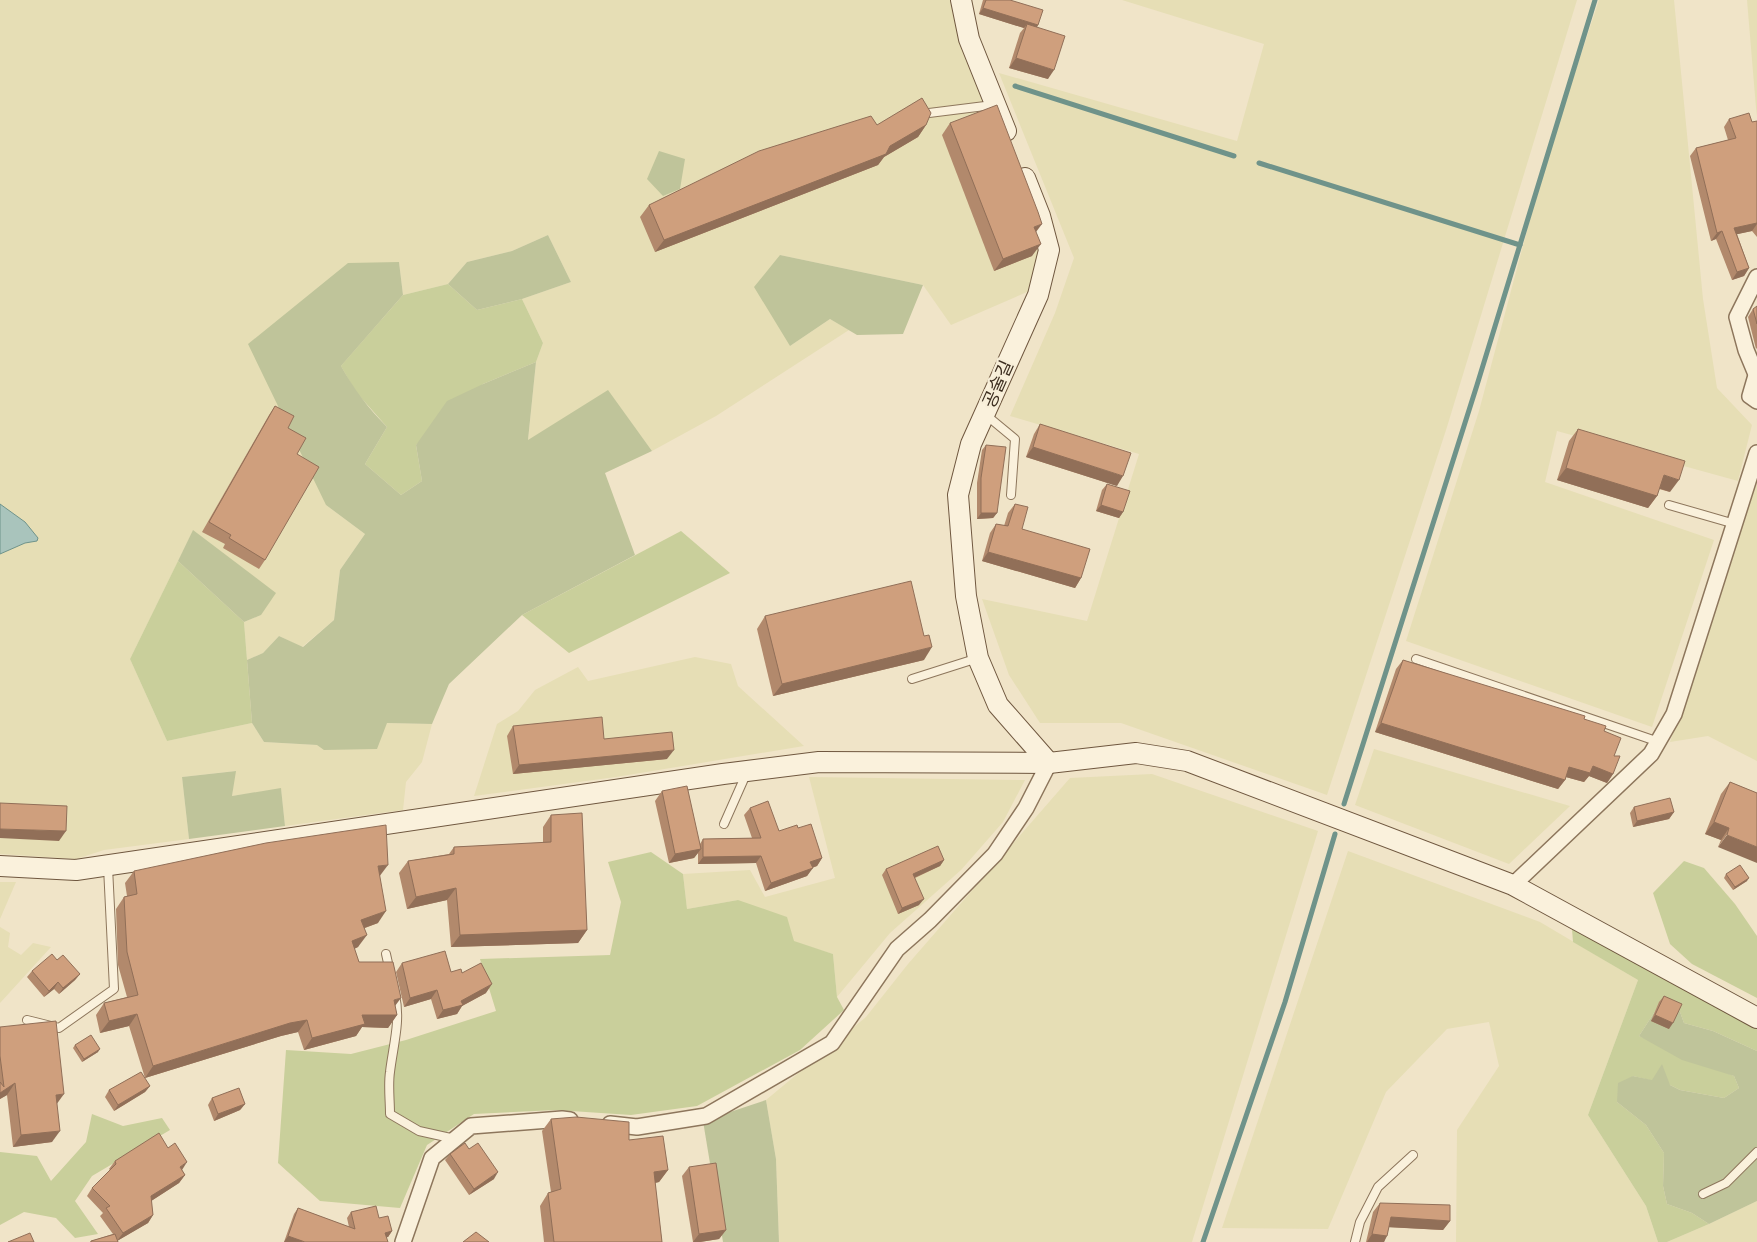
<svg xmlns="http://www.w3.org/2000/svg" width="1757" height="1242" viewBox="0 0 1757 1242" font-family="Lora,'Noto Sans KR',serif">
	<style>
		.farmland { fill: #e6deb5 }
		.green { fill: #c9cf9b }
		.cemetery { fill: #bfc49a }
		.water { fill: #a9c4bc; stroke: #6f938a }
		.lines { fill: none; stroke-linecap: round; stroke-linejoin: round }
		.stream { stroke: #6f938a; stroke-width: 5 }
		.lane-casing { stroke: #8d765c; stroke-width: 10 }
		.street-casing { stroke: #8d765c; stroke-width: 18 }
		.secondary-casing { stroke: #6f573f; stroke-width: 22 }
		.lane { stroke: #faf1dc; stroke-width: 8 }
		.street { stroke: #faf1dc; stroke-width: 15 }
		.secondary { stroke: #faf1dc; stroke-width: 20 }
		.wall { fill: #b2896c }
		.shaded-wall { fill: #916f58 }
		.building { fill: #cf9f7d; stroke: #916f58 }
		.labels { text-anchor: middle; stroke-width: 4.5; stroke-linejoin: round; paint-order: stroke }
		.street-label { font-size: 18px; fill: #3d2e20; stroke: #f7eed8 }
	</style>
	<rect width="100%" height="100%" fill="#f0e4c8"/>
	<g class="farmland">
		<path d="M0 0H950L960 45 994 112 1044 248 1034 289 951 325 923 285 780 255 790 346 830 319 849 330 716 416 652 451 608 391 528 441 536 362 543 343 522 299 571 282 548 235 512 251 467 262 448 284 403 295 399 262 326 505 365 534 340 570 334 620 302 647 279 636 263 653 247 660 244 622 261 615 193 531 130 659 167 741 252 723 264 742 317 745 387 723 432 724 422 762 406 782 403 810 285 826 281 789 232 796 235 771 182 777 189 839 104 850 76 859 0 854V554L25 543 36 541 25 522 0 504Z"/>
		<path d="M1122 0H1577L1447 427 1327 795 1121 723H1040L1009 675 982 599 1087 621 1139 454 1010 416 1055 313 1074 258 999 73 1237 141 1264 44Z"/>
		<path d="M1599 0H1674L1703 299 1717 388 1752 425 1738 481 1557 431 1545 482 1714 540 1652 727 1406 641 1479 411 1545 163Z"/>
		<path d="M1747 0H1757V116L1756 108Z"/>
		<path d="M1757 483V761L1708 736 1670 742Z"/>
		<path d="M695 657 731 664 738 686 804 746 616 777 474 796 497 724 518 711 535 690 578 667 588 681Z"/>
		<path d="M1374 749 1570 806 1509 864 1355 805Z"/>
		<path d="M1152 774 1318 831 1192 1242H779L776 1159 766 1100 866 1017 908 964 1070 778Z"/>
		<path d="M809 777 1025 780 1003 822 961 870 890 933 837 997 833 954 794 942 738 900 687 909 683 874 750 870 765 897 835 878Z"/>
		<path d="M1348 851 1540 922 1638 980 1588 1115 1646 1206 1658 1242H1456L1457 1130 1499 1066 1489 1022 1447 1029 1386 1092 1328 1229 1222 1228Z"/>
		<path d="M0 882H16L0 919Z"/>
		<path d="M0 927 10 933 8 947 21 955 33 943 51 947 0 1003Z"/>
		<path d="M1757 1201V1242H1667L1709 1224Z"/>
	</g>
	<g class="green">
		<path d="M448 284 477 310 522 299 543 343 536 362 483 384 416 445 422 481 401 495 365 464 387 427 356 392 341 366 403 295Z"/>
		<path d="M681 531 730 573 569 653 522 615Z"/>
		<path d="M178 561 244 622 252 723 167 741 130 659Z"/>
		<path d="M651 852 683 874 687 909 738 900 787 917 794 941 833 954 837 997 844 1010 800 1050 697 1106 631 1115 556 1110 474 1114 427 1145 400 1208 320 1201 278 1163 286 1050 351 1054 406 1040 496 1011 480 959 610 955 621 902 608 862Z"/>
		<path d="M1684 861 1704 868 1735 904 1757 936V998L1692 964 1670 944 1653 893Z"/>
		<path d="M1572 929 1595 930 1757 1027V1051L1713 1031 1684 1023 1676 1001 1663 999 1639 1036 1734 1076 1739 1088 1724 1098 1680 1090 1670 1085 1633 1076 1617 1102 1646 1125 1664 1153 1663 1186 1667 1204 1692 1213 1709 1224 1667 1242H1658L1646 1206 1588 1115 1638 980 1573 942Z"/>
		<path d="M92 1114 123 1126 162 1118 170 1130 92 1176 75 1201 98 1234 75 1238 56 1218 24 1212 0 1225V1152L37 1156 51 1181 86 1142Z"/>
	</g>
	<g class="cemetery">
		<path d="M659 151 685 159 680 189 663 196 647 179Z"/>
		<path d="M548 235 571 282 522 299 477 310 448 284 467 262 512 251Z"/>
		<path d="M780 255 923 285 903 334 857 335 830 319 790 346 754 287Z"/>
		<path d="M399 262 403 295 341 366C354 389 368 408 387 427L365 464 401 495 422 481 416 445 447 401 483 384 536 362 528 440 608 390 652 451 605 473 635 555 522 615 449 684 432 724 387 723 377 749 324 750 317 745 264 742 252 723 247 660 263 653 279 636 303 647 334 620 340 570 365 534 326 505 248 344 348 263Z"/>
		<path d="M193 530 276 593 261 615 244 622 178 561Z"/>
		<path d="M236 771 232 796 281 788 285 826 189 839 182 777Z"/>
		<path d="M1663 999 1676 1001 1684 1023 1713 1031 1757 1051V1201L1709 1224 1692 1213 1667 1204 1663 1186 1664 1153 1646 1125 1617 1102 1618 1083 1633 1076 1652 1080 1662 1064 1670 1085 1680 1090 1724 1098 1739 1088 1734 1076 1682 1060 1639 1036Z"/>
		<path d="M766 1100 776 1159 779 1242H723L703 1121Z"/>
	</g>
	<path class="water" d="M0 504 25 522 38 538 37 541 25 543 0 554Z"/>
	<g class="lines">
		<g class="stream">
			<path d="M1015 86 1234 156"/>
			<path d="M1259 163 1520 245"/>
			<path d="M1344 804 1477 385 1595 0"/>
			<path d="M1203 1242 1285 1002 1335 834"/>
		</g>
		<g class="lane-casing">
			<g id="lane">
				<path d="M929 113 993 105"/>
				<path d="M986 415 1015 439 1011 495"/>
				<path d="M1669 505 1735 524"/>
				<path d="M1416 659 1659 742"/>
				<path d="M912 679 978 658"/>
				<path d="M724 824 747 772"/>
				<path d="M386 954 390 972"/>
				<path d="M395 995C401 1021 393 1046 390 1072 388 1085 390 1100 390 1114L419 1131 455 1139"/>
				<path d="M27 1020 59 1028 114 989 108 867"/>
				<path d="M1703 1194 1726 1183 1757 1152"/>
				<path d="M1355 1242 1360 1222 1378 1187 1413 1155"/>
			</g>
		</g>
		<g class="street-casing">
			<g id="street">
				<path d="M1757 372 1750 396 1757 401"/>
				<path d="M1756 374 1746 350 1737 317 1757 277"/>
				<path d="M1513 885 1651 754 1674 714 1757 453"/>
				<path d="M610 1124 637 1127 706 1116 832 1043 897 949 930 920 995 854 1026 808 1049 763"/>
				<path d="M403 1242 432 1158 471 1126 562 1119 570 1120"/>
			</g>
		</g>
		<g class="secondary-casing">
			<g id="secondary">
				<path d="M961 0 969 39 1006 131"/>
				<path d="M1025 178 1040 216 1049 250 1038 295 971 444 958 495 966 596 978 658 998 705 1049 763"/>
				<path d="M0 866 76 870 723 774 819 762 1049 763 1136 753 1187 761 1513 885 1757 1018"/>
			</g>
		</g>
		<use href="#lane" class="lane"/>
		<use href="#street" class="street"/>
		<use href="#secondary" class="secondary"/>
	</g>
	<g class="wall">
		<path d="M983 0H1010L1038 25 1037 27 1048 79 1009 68 1020 33 1024 28 979 14Z"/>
		<path d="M1729 119 1752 122 1757 121V237L1752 231 1737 234 1749 268 1744 276 1732 280 1716 239 1711 241 1690 156 1696 148 1728 140 1724 127Z"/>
		<path d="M950 123 1036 231 1032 256 994 271 942 135Z"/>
		<path d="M877 125H926L918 137 884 157 878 165 655 252 640 217 649 205Z"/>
		<path d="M1757 306V348L1756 349 1748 317 1753 309Z"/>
		<path d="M275 406 288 428 297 454 265 560 259 569 223 548 225 544 202 532 269 415Z"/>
		<path d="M1040 424 1117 486 1026 457 1034 434Z"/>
		<path d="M1578 429 1670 492 1659 489 1657 496 1648 508 1557 480 1569 441Z"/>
		<path d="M986 445 997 513 993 518 977 519V483L982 450Z"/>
		<path d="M1107 484 1123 512 1119 518 1096 511 1102 490Z"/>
		<path d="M1015 504 1022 529 1081 578 1075 588 982 561 990 533 996 524 1004 526 1008 513Z"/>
		<path d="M765 616 924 660 773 696 757 629Z"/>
		<path d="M1403 660 1584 719 1604 731 1614 756 1613 774 1607 783 1589 776 1584 782 1566 777 1565 780 1558 789 1375 732 1396 669Z"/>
		<path d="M513 726 604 739 667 759 513 774 507 736Z"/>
		<path d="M1730 782 1757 793 1718 847 1721 840 1705 834 1721 794Z"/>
		<path d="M662 791 700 844 703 839 752 838 744 815 750 808 779 831 798 828 822 858 817 866 812 868 807 876 765 891 756 863 698 864V853L694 858 669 863 655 801Z"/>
		<path d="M1634 807 1674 812 1669 819 1633 827 1630 813Z"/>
		<path d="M551 815 587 930 578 943 451 947 447 900 407 909 399 873 408 861 449 854 454 847 543 843V827Z"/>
		<path d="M944 860 940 866 915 878 919 905 898 914 882 875 886 869Z"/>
		<path d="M134 871 379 876 378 923 365 928 358 947 354 949 359 962 395 1006 397 1015 388 1028 362 1027 356 1036 304 1050 298 1032 281 1036 145 1078 129 1026 100 1033 96 1015 104 1003 127 997 118 965 116 909 124 897 127 896 125 883Z"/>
		<path d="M1726 874 1747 881 1733 890 1724 878Z"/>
		<path d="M402 963 451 972 462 973 486 993 462 1006 457 1014 437 1019 431 999 404 1007 396 972Z"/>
		<path d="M32 971 80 974 75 980 59 994 54 989 44 997 27 977Z"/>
		<path d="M1664 996 1669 1029 1651 1021 1659 1002Z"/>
		<path d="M0 1027 57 1103 52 1142 13 1147 7 1095 0 1099Z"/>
		<path d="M75 1045 98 1052 82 1062 73 1048Z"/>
		<path d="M150 1086 145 1092 114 1111 105 1097 109 1090Z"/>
		<path d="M212 1098 245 1104 240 1110 214 1121 208 1105Z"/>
		<path d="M551 1119 629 1140 668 1170 659 1182 655 1183 662 1242H544L540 1206 548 1193 551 1192 542 1131Z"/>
		<path d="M469 1149 494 1179 469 1195 445 1160 450 1154Z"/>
		<path d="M115 1161 182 1170 185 1175 179 1183 151 1201 153 1215 148 1223 117 1241 118 1242H90L91 1241 113 1234 100 1216 103 1213 87 1196 92 1188 110 1170 109 1169Z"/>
		<path d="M689 1167 726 1230 719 1239 700 1242H693L682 1176Z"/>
		<path d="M1380 1203 1450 1221 1443 1230 1389 1227 1384 1242H1366L1373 1212Z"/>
		<path d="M298 1208 349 1227 347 1218 351 1212 379 1218 392 1231 388 1237H387L284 1242 294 1214Z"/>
	</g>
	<g class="shaded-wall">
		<path d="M983 8 1038 25 1034 32 1027 24 1024 28 979 14Z"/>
		<path d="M1016 58 1054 70 1048 79 1009 68Z"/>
		<path d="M926 125 918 137 884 157 878 165 655 252 664 240 890 146Z"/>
		<path d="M1757 223V224L1752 231 1729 236 1734 228Z"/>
		<path d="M1042 224 1033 236 1034 227Z"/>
		<path d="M1722 231 1716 239 1711 241 1717 233Z"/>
		<path d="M1041 244 1032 256 994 271 1003 259Z"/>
		<path d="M1749 268 1744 276 1732 280 1737 272Z"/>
		<path d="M1033 447 1123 476 1117 486 1026 457Z"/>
		<path d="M1566 468 1657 496 1648 508 1557 480Z"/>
		<path d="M1664 475 1679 480 1670 492 1655 487Z"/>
		<path d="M1101 505 1123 512 1119 518 1096 511Z"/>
		<path d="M981 513H997L993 518 977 519Z"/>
		<path d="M988 552 1081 578 1075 588 982 561Z"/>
		<path d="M932 647 924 660 773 696 782 684Z"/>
		<path d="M1381 723 1565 780 1558 789 1375 732Z"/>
		<path d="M674 750 667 759 513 774 519 765Z"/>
		<path d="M1593 766 1613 774 1607 783 1589 776 1584 782 1562 776 1569 767Z"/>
		<path d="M1674 812 1669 819 1633 827 1637 821Z"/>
		<path d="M1714 822 1729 828 1721 840 1705 834Z"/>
		<path d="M0 829 66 831 59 841 0 838Z"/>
		<path d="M1727 835 1757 847V863L1718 847Z"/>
		<path d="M701 849 694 858 669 863 675 854Z"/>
		<path d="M761 856 756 863 698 864 703 857Z"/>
		<path d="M822 858 817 866 805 870 810 862Z"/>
		<path d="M944 860 940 866 909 880 913 874Z"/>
		<path d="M388 865 379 877 378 866Z"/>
		<path d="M813 868 807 876 765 891 771 883Z"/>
		<path d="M1749 878 1747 881 1733 890 1735 887Z"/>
		<path d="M456 888 447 900 407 909 416 897Z"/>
		<path d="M924 899 919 905 898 914 902 908Z"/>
		<path d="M386 911 378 923 353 932 361 920Z"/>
		<path d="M587 930 578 943 451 947 460 935Z"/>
		<path d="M367 935 358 947 343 954 352 941Z"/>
		<path d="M80 974 75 980 59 994 63 988Z"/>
		<path d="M58 982 54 989 44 997 49 991Z"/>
		<path d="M492 984 486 993 462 1006 457 1014 437 1019 443 1010Z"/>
		<path d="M437 990 431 999 404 1007 410 998Z"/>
		<path d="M401 998 392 1010 394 1000Z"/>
		<path d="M137 1014 129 1026 100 1033 109 1021Z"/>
		<path d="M362 1015H397L388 1028 362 1027 356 1036 304 1050 312 1038Z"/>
		<path d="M1655 1015 1673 1023 1669 1029 1651 1021Z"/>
		<path d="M307 1020 298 1032 281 1036 145 1078 153 1066 290 1023Z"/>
		<path d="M100 1049 98 1052 82 1062 84 1059Z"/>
		<path d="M15 1083 7 1095 0 1099V1093Z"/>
		<path d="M150 1086 145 1092 114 1111 118 1105Z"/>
		<path d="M64 1094 56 1105V1095Z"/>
		<path d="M245 1104 240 1110 214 1121 218 1114Z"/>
		<path d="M60 1131 52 1142 13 1147 21 1135Z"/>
		<path d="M187 1162 182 1170 180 1167Z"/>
		<path d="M668 1170 659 1182 645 1185 654 1172Z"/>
		<path d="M498 1172 494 1179 469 1195 474 1189Z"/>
		<path d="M185 1175 179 1183 145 1205 151 1196Z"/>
		<path d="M153 1215 148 1223 117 1241 123 1233Z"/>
		<path d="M1391 1217 1450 1221 1443 1230 1385 1227Z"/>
		<path d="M726 1230 719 1239 700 1242H693L699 1234Z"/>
		<path d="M392 1231 388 1237 381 1239 385 1233Z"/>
		<path d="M1372 1234 1387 1236 1384 1242H1367Z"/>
		<path d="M288 1236 305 1242H284Z"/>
	</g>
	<g class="building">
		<path d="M986 0H1010L1043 10 1038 25 983 8Z"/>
		<path d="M1027 24 1065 36 1054 70 1016 58Z"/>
		<path d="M922 98 931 113 926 125 890 146 886 154 664 240 649 205 759 151 871 116 877 125Z"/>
		<path d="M997 105 1038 212 1042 224 1034 227 1041 244 1003 259 950 123Z"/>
		<path d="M1749 113 1752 122 1757 121V223L1734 228 1749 268 1737 272 1722 231 1717 233 1696 148 1736 138 1729 119Z"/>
		<path d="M1757 306V324L1753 309Z"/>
		<path d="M275 406 294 416 288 428 306 438 297 454 319 467 265 560 229 538 231 535 209 522Z"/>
		<path d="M1040 424 1131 453 1123 476 1033 447Z"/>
		<path d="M1578 429 1685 461 1679 480 1664 475 1657 496 1566 468Z"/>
		<path d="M986 445 1006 447 997 513H981V478Z"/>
		<path d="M1107 484 1130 491 1123 512 1101 505Z"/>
		<path d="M1015 504 1028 507 1022 529 1090 549 1081 578 988 552 996 524 1008 526Z"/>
		<path d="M911 581 924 636 929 635 932 647 782 684 765 616Z"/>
		<path d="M1403 660 1585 716 1584 719 1606 726 1604 731 1621 738 1614 756H1620L1613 774 1593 766 1590 773 1569 767 1565 780 1381 723Z"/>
		<path d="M602 717 604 739 672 732 674 750 519 765 513 726Z"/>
		<path d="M1730 782 1757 793V847L1727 835 1729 828 1714 822Z"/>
		<path d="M687 786 701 849 675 854 662 791Z"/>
		<path d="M1670 798 1674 812 1637 821 1634 807Z"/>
		<path d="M768 801 779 831 797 825 798 828 811 824 822 858 810 862 813 868 771 883 761 856 703 857V839L761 838 750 808Z"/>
		<path d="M0 803 67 806 66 831 0 829Z"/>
		<path d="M582 813 587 930 460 935 456 888 416 897 408 861 454 854V847L551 842V815Z"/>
		<path d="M386 825 388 865 378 866 386 911 361 920 367 935 352 941 359 962H393L401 998 394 1000 397 1015H362L365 1024 312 1038 307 1020 290 1023 153 1066 137 1014 109 1021 104 1003 138 995 127 952 124 897 137 894 134 871 266 843Z"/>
		<path d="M938 846 944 860 913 874 924 899 902 908 886 869Z"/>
		<path d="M1740 865 1749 878 1735 887 1726 874Z"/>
		<path d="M445 951 451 972 461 969 462 973 481 963 492 984 461 1001 463 1005 443 1010 437 990 410 998 402 963Z"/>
		<path d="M52 954 57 960 63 955 80 974 63 988 58 982 49 991 32 971Z"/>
		<path d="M1664 996 1682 1004 1673 1023 1655 1015Z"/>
		<path d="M56 1021 64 1094 56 1095 60 1131 21 1135 15 1083 0 1093V1082L4 1087 0 1056V1027Z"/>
		<path d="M91 1035 100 1049 84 1059 75 1045Z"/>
		<path d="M141 1072 150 1086 118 1105 109 1090Z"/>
		<path d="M239 1088 245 1104 218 1114 212 1098Z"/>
		<path d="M576 1117 629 1122V1140L663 1136 668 1170 654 1172 662 1242H554L548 1193 561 1189 551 1119Z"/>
		<path d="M159 1133 168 1148 175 1143 187 1162 180 1167 185 1175 151 1196 153 1215 123 1233 106 1208 110 1206 92 1188 116 1164 115 1161Z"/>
		<path d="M465 1143 469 1149 478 1143 498 1172 474 1189 450 1154Z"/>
		<path d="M716 1163 726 1230 699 1234 689 1167Z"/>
		<path d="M1380 1203 1450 1205V1221L1391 1217 1387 1236 1372 1234Z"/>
		<path d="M376 1206 379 1218 388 1216 392 1231 385 1233 388 1242H305L288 1236 298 1208 355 1229 351 1212Z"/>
		<path d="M476 1232 489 1242H463Z"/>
		<path d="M30 1233 34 1242H8Z"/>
		<path d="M115 1234 118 1242H91V1241Z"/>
	</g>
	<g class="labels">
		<g class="street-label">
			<text transform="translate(998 384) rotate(-66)" y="6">공술길</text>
		</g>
	</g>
</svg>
